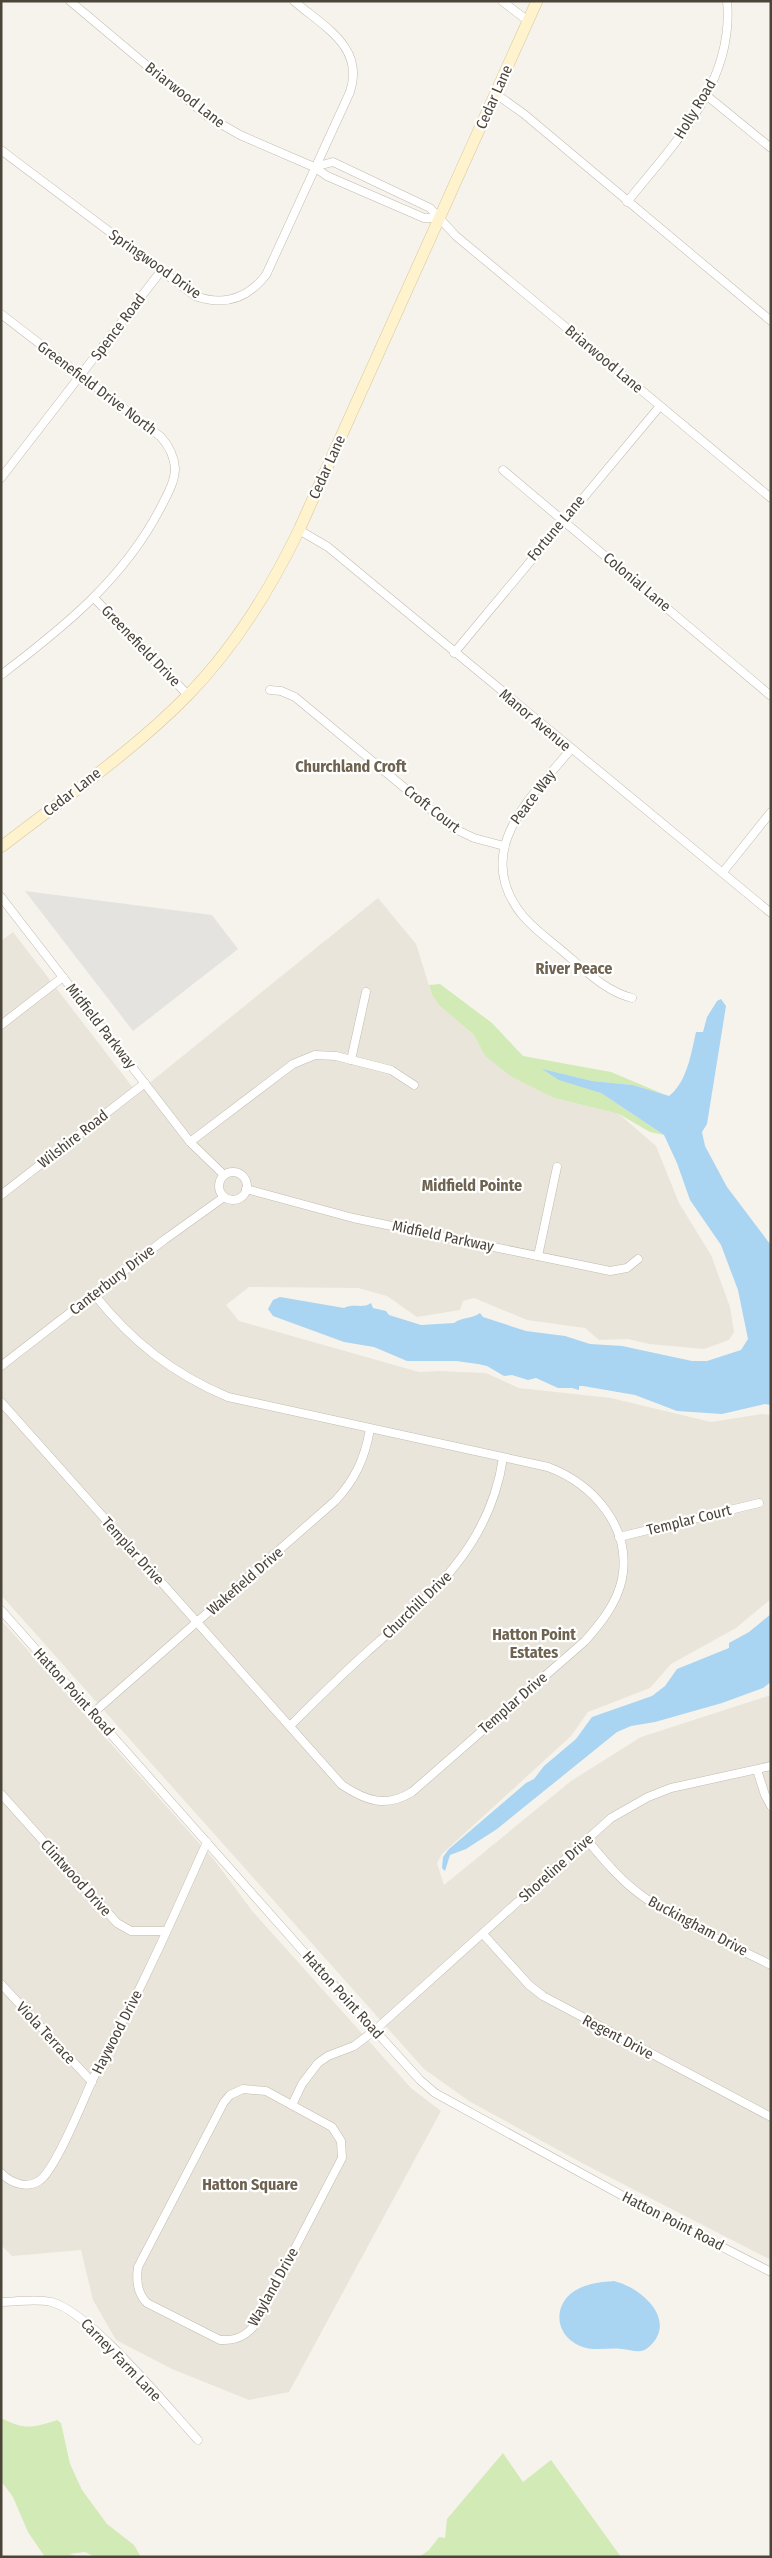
<svg xmlns="http://www.w3.org/2000/svg" width="772" height="2558" viewBox="0 0 772 2558" font-family="'Fira Sans Condensed',sans-serif">
	<style>
		.residential { fill: #eae5da }
		.green { fill: #d2eab5 }
		.parking { fill: #e5e3e0 }
		.water { fill: #a9d4f2 }
		.lines { fill: none; stroke-linecap: round; stroke-linejoin: round }
		.minor-casing { stroke: #c2bbae; stroke-width: 9 }
		.secondary-casing { stroke: #d6c79b; stroke-width: 12 }
		.minor { stroke: #fff; stroke-width: 8 }
		.secondary { stroke: #fff3cd; stroke-width: 11 }
		.labels { text-anchor: middle; stroke-width: 4.5; stroke-linejoin: round; paint-order: stroke }
		.street-label { font-size: 15px; fill: #4b4439; stroke: #fff }
		.neighbourhood-label { font-size: 16px; font-weight: bold; fill: #6e6250; stroke: #fff }
	</style>
	<rect width="100%" height="100%" fill="#f6f3ec"/>
	<g class="residential">
		<path d="M378 898 416 944 432 995 439 1005 474 1035 485 1056 554 1098 619 1114 656 1146 679 1203 711 1255 730 1307 734 1332 729 1340 704 1349 649 1344 628 1339 599 1340 585 1328 527 1320 474 1298 463 1301 460 1310 417 1317 387 1296 358 1288 249 1287 226 1305 239 1321 419 1372 439 1371 486 1373 519 1388 611 1398 711 1422 762 1414 771 1415V1599L736 1628 671 1664 650 1688 588 1712 571 1736 442 1854 437 1863 444 1885 571 1781 641 1737 771 1695V2260L582 2163 469 2101 424 2069 1 1595V941L13 932 137 1093Z"/>
		<path d="M1 1620 215 1861 253 1912 411 2088 441 2111 289 2392 249 2400 172 2369 116 2340 93 2300 81 2250 12 2256 1 2245Z"/>
	</g>
	<g class="green">
		<path d="M440 984 492 1023 523 1056 611 1072 668 1096 633 1085 592 1081 544 1070 601 1093 664 1135 650 1132 619 1114 554 1098 512 1077 485 1056 474 1035 439 1005 432 995 429 985Z"/>
		<path d="M1 2418C24 2430 33 2428 57 2420L61 2423 70 2464 82 2490 107 2524 134 2545 141 2557H95L85 2552 69 2554 81 2557H45L28 2532 13 2497 1 2481Z"/>
		<path d="M503 2453 523 2482 551 2460 621 2557H419L429 2550 439 2537 445 2538 447 2519Z"/>
	</g>
	<path class="parking" d="M25 891 212 915 238 949 133 1031Z"/>
	<g class="water">
		<path d="M721 999 726 1006 707 1124 702 1132 705 1146 727 1187 770 1244 771 1405 765 1404 722 1414 677 1411 635 1395 583 1386H579V1390L572 1388H558L536 1378 528 1380 512 1375 504 1376 487 1366 478 1364 456 1361H407L374 1347 344 1342 273 1316 268 1309 273 1300 280 1297 344 1308C353 1303 363 1309 371 1303L373 1308 386 1311 389 1315 421 1325 454 1323C462 1317 472 1319 480 1313L483 1317 526 1331 565 1336 590 1344 622 1346 692 1361H707L741 1350 748 1339 738 1290 721 1245 690 1200 677 1163 664 1135 601 1093 559 1080 542 1069 592 1081 633 1085 669 1096C687 1082 691 1054 696 1032H703L707 1017 717 1001Z"/>
		<path d="M771 1614V1682L763 1688 722 1703 655 1722 631 1726 617 1732 497 1829 466 1849 450 1855 445 1871 442 1868 443 1857 449 1849 526 1783 534 1779 544 1766 576 1739 592 1717 652 1696 665 1686 677 1669 729 1648V1643L749 1632Z"/>
		<path d="M614 2281C640 2287 678 2319 650 2346 641 2355 633 2350 622 2349 607 2347 594 2352 580 2346 552 2334 553 2300 580 2288 591 2283 602 2282 614 2281Z"/>
	</g>
	<g class="lines">
		<g class="minor-casing">
			<g id="minor">
				<path d="M70 1 207 116 240 135 314 167 327 176 424 218H440"/>
				<path d="M502 1 528 21"/>
				<path d="M496 94 524 114 771 321"/>
				<path d="M706 95 771 148"/>
				<path d="M1 150 195 296C223 306 247 299 266 275L350 92C365 47 324 27 294 1"/>
				<path d="M314 167 333 162 430 208 456 236 771 498"/>
				<path d="M627 202C674 144 735 82 727 1"/>
				<path d="M1 314 161 437C169 446 174 456 175 468 175 482 167 495 161 507 124 579 64 627 1 675"/>
				<path d="M503 470 771 696"/>
				<path d="M1 478 161 271"/>
				<path d="M299 530 328 547 771 913"/>
				<path d="M94 598 188 695"/>
				<path d="M454 653 660 406"/>
				<path d="M270 690 281 691 295 697 453 828 474 838 504 846"/>
				<path d="M571 749C531 798 470 851 523 916 534 929 548 939 560 949 582 967 604 991 632 998"/>
				<path d="M723 872 771 812"/>
				<path d="M1 897 190 1142 224 1175"/>
				<path d="M1 1025 63 977"/>
				<path d="M351 1060 366 992"/>
				<path d="M190 1142 293 1064 315 1055 336 1056 391 1070 414 1085"/>
				<circle cx="233" cy="1186" r="14"/>
				<path d="M246 1189 353 1218 610 1271 627 1268 638 1259"/>
				<path d="M1 1195 145 1083"/>
				<path d="M538 1256 557 1167"/>
				<path d="M1 1366 164 1240 224 1197"/>
				<path d="M1 1402 342 1785C366 1801 386 1808 412 1792L585 1641C601 1623 617 1603 622 1579 632 1527 593 1484 548 1467L228 1397C173 1374 131 1341 94 1294"/>
				<path d="M619 1537 759 1503"/>
				<path d="M1 1610 302 1950 420 2080 435 2093 623 2196 771 2272"/>
				<path d="M93 1713 335 1501C355 1480 365 1458 370 1429"/>
				<path d="M290 1726C315 1701 340 1676 367 1652 430 1596 490 1547 503 1458"/>
				<path d="M757 1770 765 1795 771 1806"/>
				<path d="M1 1794 117 1923 131 1931H166"/>
				<path d="M587 1840C604 1860 620 1880 641 1895 680 1924 728 1943 771 1965"/>
				<path d="M483 1934 529 1985 543 1996 771 2117"/>
				<path d="M1 1984 92 2082"/>
				<path d="M243 2089 266 2091 332 2127 341 2141 342 2158 256 2323C247 2336 236 2341 220 2340L147 2303C137 2293 136 2280 138 2267L224 2102 230 2095Z"/>
				<path d="M292 2105 302 2084 318 2063 328 2056 354 2046 375 2030 611 1818 648 1797 671 1788 771 1766"/>
				<path d="M1 2173C11 2183 26 2189 39 2181 55 2171 83 2101 92 2081 109 2045 130 2010 147 1973 168 1930 187 1886 207 1842"/>
				<path d="M1 2302C18 2302 35 2298 51 2302 90 2311 168 2408 198 2440"/>
			</g>
		</g>
		<g class="secondary-casing">
			<path id="secondary" d="M1 847C63 799 132 752 187 696 234 648 270 590 299 530L537 1"/>
		</g>
		<use href="#minor" class="minor"/>
		<use href="#secondary" class="secondary"/>
	</g>
	<g class="labels">
		<g class="street-label">
			<text transform="translate(185 95) rotate(38)" y="5">Briarwood Lane</text>
			<text transform="translate(494 97) rotate(-66)" y="5">Cedar Lane</text>
			<text transform="translate(695 109) rotate(-59)" y="5">Holly Road</text>
			<text transform="translate(155 264) rotate(35)" y="5">Springwood Drive</text>
			<text transform="translate(118 327) rotate(-53)" y="5">Spence Road</text>
			<text transform="translate(604 359) rotate(40)" y="5">Briarwood Lane</text>
			<text transform="translate(97 388) rotate(37)" y="5">Greenefield Drive North</text>
			<text transform="translate(327 467) rotate(-66)" y="5">Cedar Lane</text>
			<text transform="translate(556 528) rotate(-50)" y="5">Fortune Lane</text>
			<text transform="translate(637 582) rotate(40)" y="5">Colonial Lane</text>
			<text transform="translate(141 646) rotate(46)" y="5">Greenefield Drive</text>
			<text transform="translate(535 720) rotate(40)" y="5">Manor Avenue</text>
			<text transform="translate(72 792) rotate(-38)" y="5">Cedar Lane</text>
			<text transform="translate(533 797) rotate(-53)" y="5">Peace Way</text>
			<text transform="translate(432 809) rotate(38)" y="5">Croft Court</text>
			<text transform="translate(101 1026) rotate(52)" y="5">Midfield Parkway</text>
			<text transform="translate(73 1139) rotate(-38)" y="5">Wilshire Road</text>
			<text transform="translate(443 1236) rotate(12)" y="5">Midfield Parkway</text>
			<text transform="translate(112 1280) rotate(-38)" y="5">Canterbury Drive</text>
			<text transform="translate(689 1520) rotate(-14)" y="5">Templar Court</text>
			<text transform="translate(133 1551) rotate(48)" y="5">Templar Drive</text>
			<text transform="translate(245 1581) rotate(-41)" y="5">Wakefield Drive</text>
			<text transform="translate(417 1605) rotate(-44)" y="5">Churchill Drive</text>
			<text transform="translate(74 1692) rotate(48)" y="5">Hatton Point Road</text>
			<text transform="translate(513 1703) rotate(-41)" y="5">Templar Drive</text>
			<text transform="translate(556 1868) rotate(-42)" y="5">Shoreline Drive</text>
			<text transform="translate(76 1878) rotate(48)" y="5">Clintwood Drive</text>
			<text transform="translate(698 1926) rotate(28)" y="5">Buckingham Drive</text>
			<text transform="translate(343 1995) rotate(48)" y="5">Hatton Point Road</text>
			<text transform="translate(117 2032) rotate(-63)" y="5">Haywood Drive</text>
			<text transform="translate(46 2033) rotate(47)" y="5">Viola Terrace</text>
			<text transform="translate(618 2037) rotate(28)" y="5">Regent Drive</text>
			<text transform="translate(673 2221) rotate(27)" y="5">Hatton Point Road</text>
			<text transform="translate(273 2287) rotate(-61)" y="5">Wayland Drive</text>
			<text transform="translate(121 2360) rotate(46)" y="5">Carney Farm Lane</text>
		</g>
		<g class="neighbourhood-label">
			<text x="351" y="772">Churchland Croft</text>
			<text x="574" y="974">River Peace</text>
			<text x="472" y="1191">Midfield Pointe</text>
			<text x="534" y="1640">Hatton Point<tspan x="534" dy="18">Estates</tspan></text>
			<text x="250" y="2190">Hatton Square</text>
		</g>
	</g>
	<rect width="772" height="2558" fill="none" stroke="#4b4439" stroke-width="5"/>
</svg>
